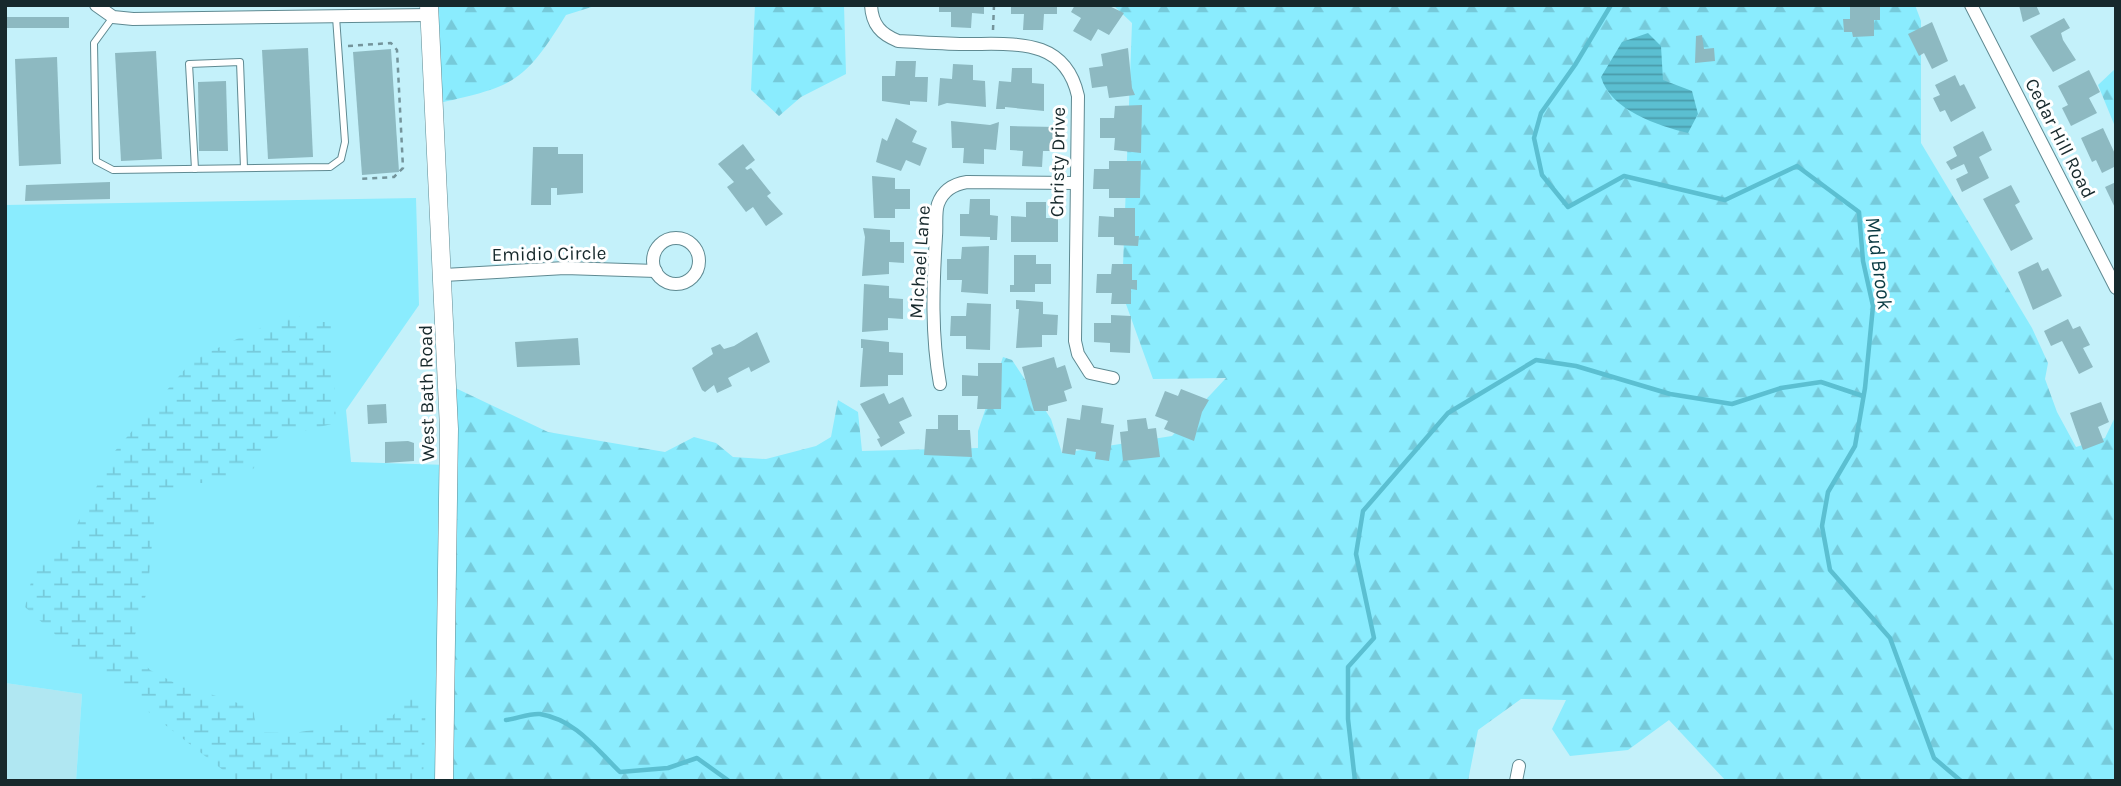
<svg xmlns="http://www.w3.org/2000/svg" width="2121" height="786" viewBox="0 0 2121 786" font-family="Karla,sans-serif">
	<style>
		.built { fill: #b0e7f2 }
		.grass { fill: #8aecfe }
		.forest { fill: url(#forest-firs) }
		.wetland { fill: url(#wetland-marsh) }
		.water { fill: url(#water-rules) }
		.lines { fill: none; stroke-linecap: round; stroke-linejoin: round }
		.stream { stroke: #5bbfd1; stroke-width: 4.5 }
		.building { fill: #8db9c1 }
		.lane-casing { stroke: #5f8a92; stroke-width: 8 }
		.street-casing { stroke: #5f8a92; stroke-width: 14 }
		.secondary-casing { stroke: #5f8a92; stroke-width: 19 }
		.path { stroke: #74949b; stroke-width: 2.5; stroke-dasharray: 5 5; stroke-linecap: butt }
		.lane { stroke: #fff; stroke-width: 6 }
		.street { stroke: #fff; stroke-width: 12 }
		.secondary { stroke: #fff; stroke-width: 18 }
		.labels { text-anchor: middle; stroke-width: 6; stroke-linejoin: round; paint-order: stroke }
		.street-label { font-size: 19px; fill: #17292c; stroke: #fff }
		.water-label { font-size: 21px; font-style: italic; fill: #0b3b43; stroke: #fff }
	</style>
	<defs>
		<pattern id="forest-firs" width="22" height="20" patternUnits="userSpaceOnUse" patternTransform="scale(1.75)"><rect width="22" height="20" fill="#8aecfe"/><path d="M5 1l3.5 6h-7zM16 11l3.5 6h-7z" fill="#76cada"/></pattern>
		<pattern id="wetland-marsh" width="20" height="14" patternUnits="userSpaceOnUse" patternTransform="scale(1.75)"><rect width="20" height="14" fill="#8aecfe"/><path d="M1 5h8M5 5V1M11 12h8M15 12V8" fill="none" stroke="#76cada"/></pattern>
		<pattern id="water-rules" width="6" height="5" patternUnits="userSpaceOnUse" patternTransform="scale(1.75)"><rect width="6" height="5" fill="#5bbfd1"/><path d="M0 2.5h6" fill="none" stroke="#4a9baa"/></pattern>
	</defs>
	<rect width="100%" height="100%" fill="#c4f1fa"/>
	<path class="built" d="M5 683 82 694 76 781H5Z"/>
	<path class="grass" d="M416 198 419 305 346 410 351 462 448 465 445 781H76L82 694 5 683V205Z"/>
	<g class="forest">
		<path d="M429 5H598L566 15C523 85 513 86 435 104Z"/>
		<path d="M755 5H844L846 74 801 97 779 116 751 90Z"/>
		<path d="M1113 5H1915L1921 21V143L2032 328 2048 363 2045 379 2057 412 2076 447 2105 438 2116 415V781H1726L1669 720 1628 750 1570 756 1552 729 1566 700 1521 699 1478 730 1468 781H444L447 384 548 432 665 452 694 437 716 443 733 457 766 459 816 446 831 437 838 400 858 412 862 451 978 448V431L1003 357 1012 360 1051 419 1062 453 1172 436 1226 378 1153 379 1122 293 1132 23Z"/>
		<path d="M2116 68V129L2098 85Z"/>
	</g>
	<path class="wetland" d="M295 315 315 322H331L336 423 278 437 253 469 238 477 217 483H193L176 491 155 511 148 587 135 635 137 656 150 670 173 682 253 708 257 732 294 733 391 717 413 696 426 699 423 781H237L91 667 25 607 31 582 46 554 69 540 115 451 185 369 203 355 269 324Z"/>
	<path class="water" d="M1648 33 1661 46 1663 80 1692 91 1698 114 1688 133C1659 126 1610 110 1601 77L1622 42Z"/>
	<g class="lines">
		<g class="stream">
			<path d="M1611 5 1575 65 1541 113 1534 138 1542 175 1568 207 1624 176 1725 200 1797 166 1859 212 1863 261 1873 306 1865 388 1855 446 1828 492 1822 526 1830 570 1890 638 1934 758 1961 781"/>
			<path d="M506 720C516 719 530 713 540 714 576 720 596 749 620 772L668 768 697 758 729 781"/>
			<path d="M1032 781H1044"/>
			<path d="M1355 781 1348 719V667L1374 638 1356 554 1363 511 1448 413 1536 360 1576 366 1670 394 1732 404 1781 388 1821 382 1863 396"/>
		</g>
	</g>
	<g class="building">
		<path d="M939 5H984V14L972 13 971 28 951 27V12H939Z"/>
		<path d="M1011 5H1057V14H1044L1043 30H1023L1024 14H1011Z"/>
		<path d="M1075 5H1107L1124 13 1109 35 1098 29 1091 41 1073 31 1081 18 1071 12Z"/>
		<path d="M1850 5H1880V20H1874V36L1853 37 1852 32H1844L1843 19H1850Z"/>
		<path d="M2019 5H2036L2040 14 2023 22Z"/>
		<rect x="5" y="17" width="64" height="11"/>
		<path d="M2064 18 2070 28 2061 33 2063 40 2076 60 2053 72 2030 36Z"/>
		<path d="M1932 22 1948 61 1932 69 1924 53 1919 56 1908 34Z"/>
		<path d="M1702 35 1704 49 1714 48 1715 61 1695 63 1696 36Z"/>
		<path d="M308 48 313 157 268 159 262 50Z"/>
		<path d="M1128 48 1132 88 1135 95 1109 98 1107 86 1092 88 1089 68 1103 66 1101 54Z"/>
		<path d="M391 49 399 172 362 175 353 52Z"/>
		<path d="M156 51 162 159 121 161 115 53Z"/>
		<path d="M57 57 61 164 19 166 15 59Z"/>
		<path d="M896 61H916L915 77H928L927 102 910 101V105L882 101V76H895Z"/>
		<path d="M953 64 973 65V80L985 81 986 107 947 103 938 106 940 78 952 79Z"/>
		<path d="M1012 68H1032V83L1044 84V111L1005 107V109H996L999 81 1011 82Z"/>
		<path d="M2089 70 2100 92 2089 98 2097 113 2071 126 2062 108 2068 105 2058 86Z"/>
		<path d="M1955 75 1960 86 1964 84 1976 108 1951 122 1945 110 1940 112 1933 98 1940 95 1935 85Z"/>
		<path d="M226 81 228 151H199L198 82Z"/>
		<path d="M1142 105 1141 153 1114 150 1115 138H1100V118H1114L1115 106Z"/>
		<path d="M896 118 917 131 912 142 927 148 920 166 906 160 901 171 876 162 882 138 887 141Z"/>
		<path d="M951 121 990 125 999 122 996 150 984 149V164L963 163 964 148H952Z"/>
		<path d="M1010 126 1056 127 1055 151H1043L1042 167 1022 166 1023 151 1010 150Z"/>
		<path d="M2103 128 2116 156V166L2102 173 2096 160 2092 162 2081 138Z"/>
		<path d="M1983 131 1992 150 1979 157 1989 178 1962 192 1956 179 1968 173 1964 164 1951 170 1946 162 1957 156 1953 147Z"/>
		<path d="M743 144 755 160 745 168 747 170 751 168 771 193 767 196 783 214 766 226 753 207 746 212 727 187 734 182 718 164Z"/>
		<path d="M533 147H558V154H583V193L557 195V188H551V205H531Z"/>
		<path d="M1109 161H1141L1140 198H1109V189H1093L1094 169H1109Z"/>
		<path d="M872 176 895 178V189H910V209H895V218H874Z"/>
		<path d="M110 182V199L25 201 26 185Z"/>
		<path d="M2116 182V210L2105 187Z"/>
		<path d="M2011 185 2020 202 2015 205 2033 239 2011 251 1983 199Z"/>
		<path d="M970 199H990V215L998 216 997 240H990V237L960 236V214H969Z"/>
		<path d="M1026 202H1046V218H1058V242H1011V216L1026 217Z"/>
		<path d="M1114 208H1135V236H1139L1138 246 1114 245V237H1098L1099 216 1114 217Z"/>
		<path d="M863 228 890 230V242H904V263L889 262V274L862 276 865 237Z"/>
		<path d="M989 246 988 294 961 292 962 280H947V259H961L962 247Z"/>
		<path d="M1014 255H1036V264H1051V284H1035V292H1010V285H1014Z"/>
		<path d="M2038 262 2042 271 2048 268 2062 296 2033 310 2018 272Z"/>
		<path d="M1112 264H1132V280H1137V290L1131 289V304H1111L1112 293H1096L1097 274H1111Z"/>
		<path d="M864 284 889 286V298L903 299V319L888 318V330L862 332Z"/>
		<path d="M1016 300 1043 302V314L1058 315 1057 335H1042V347L1016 348 1019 309H1016Z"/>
		<path d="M967 303 991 304 990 350 966 349V336H950L951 316H966Z"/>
		<path d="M1111 315 1131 316 1130 353 1110 352V343L1094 342V323H1111Z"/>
		<path d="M2068 319 2073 329 2080 326 2090 345 2083 348 2093 367 2079 374 2062 341 2051 346 2044 331Z"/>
		<path d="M757 332 770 362 751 372 749 367 745 369 728 378 732 386 717 393 714 385 705 392 702 390 692 368 713 354 711 348 720 344 724 349 734 346Z"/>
		<path d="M578 338 580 365 517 367 515 342Z"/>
		<path d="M861 339 889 342V352L903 353V375H888V386L860 387 863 348H861Z"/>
		<path d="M1054 357 1057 368 1065 365 1072 388 1064 391 1067 401 1048 406V411H1034L1022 367Z"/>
		<path d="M978 363H1002L1001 409H977L978 396H962V375L978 376Z"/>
		<path d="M1181 389 1209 400 1202 412 1194 441 1164 429 1168 421 1155 416 1165 391 1178 396Z"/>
		<path d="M884 393 889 404 903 397 912 416 899 422 905 433 881 447 877 439 880 438 860 404Z"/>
		<path d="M2101 402 2109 422 2098 427 2104 442 2083 450 2070 413Z"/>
		<path d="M386 404 387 423 368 424 367 405Z"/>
		<path d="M1082 405 1103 408 1101 423 1114 425 1109 461 1095 459 1096 452 1076 449 1075 455 1062 453 1067 418 1080 420Z"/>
		<path d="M938 415H958V430H970L972 457 924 455 926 429H938Z"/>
		<path d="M1146 418 1148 429 1156 428 1160 457 1123 461 1120 432 1128 431 1127 420Z"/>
		<path d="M408 441 414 443V461L385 463V442Z"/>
	</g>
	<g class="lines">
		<g class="lane-casing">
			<g id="lane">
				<path d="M113 17 94 43 96 161 113 170 330 167 341 159 345 142 336 17"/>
				<path d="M195 169 189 64 240 62 244 168"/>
			</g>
		</g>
		<g class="street-casing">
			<g id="street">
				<path d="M96 5 113 17 133 19 430 15"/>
				<path d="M871 5C872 25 881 34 898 41 921 42 945 44 969 44 1016 44 1065 38 1078 96L1075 341 1078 354 1090 373 1113 378"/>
				<path d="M1971 5 2116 288"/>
				<circle cx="676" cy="261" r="23"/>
				<path d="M444 275 565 268 656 271"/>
				<path d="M940 384C931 335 933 285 936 236 937 226 935 213 938 204 943 190 954 184 967 182L1075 183"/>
				<path d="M1516 781 1519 766"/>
			</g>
		</g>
		<g class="secondary-casing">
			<path id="secondary" d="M429 5 449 429 444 781"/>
		</g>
		<g class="path">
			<path d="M993 30 994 5"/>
			<path d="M348 46 391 43 397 50 403 168 394 177 360 179"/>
		</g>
		<use href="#lane" class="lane"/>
		<use href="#street" class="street"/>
		<use href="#secondary" class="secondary"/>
	</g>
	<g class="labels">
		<g class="street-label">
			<text transform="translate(2061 138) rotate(63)" y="7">Cedar Hill Road</text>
			<text transform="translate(1057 162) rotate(-89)" y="7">Christy Drive</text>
			<text transform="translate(549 253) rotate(-1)" y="7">Emidio Circle</text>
			<text transform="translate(919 262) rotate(-86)" y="7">Michael Lane</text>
			<text transform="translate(426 393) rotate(-91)" y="7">West Bath Road</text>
		</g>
		<g class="water-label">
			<text transform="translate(1879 263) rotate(82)" y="7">Mud Brook</text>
		</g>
	</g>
	<rect width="2121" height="786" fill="none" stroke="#17292c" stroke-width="14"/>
</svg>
